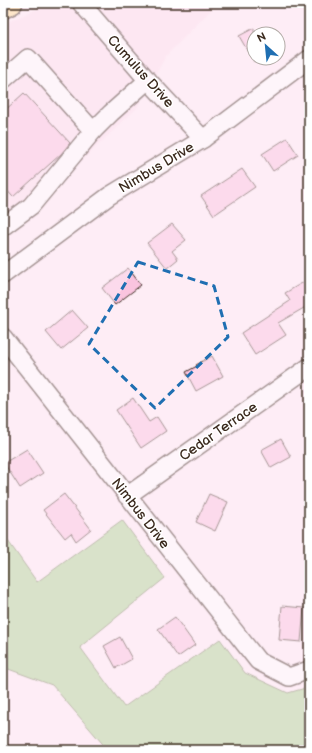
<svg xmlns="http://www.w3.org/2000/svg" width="312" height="753" viewBox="0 0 312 753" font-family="'Balsamiq Sans',sans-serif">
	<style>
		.built { fill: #fde1ee }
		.green { fill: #add694; stroke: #748059 }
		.building { fill: #fac4df; stroke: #3b2a1e }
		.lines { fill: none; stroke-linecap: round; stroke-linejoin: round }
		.minor-casing { stroke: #3b2a1e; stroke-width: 20 }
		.major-casing { stroke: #3b2a1e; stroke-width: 25 }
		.minor { stroke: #fff; stroke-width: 17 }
		.major { stroke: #fede96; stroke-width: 22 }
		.marked { fill: none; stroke: #1f6fb2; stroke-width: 3; stroke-dasharray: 8 5; stroke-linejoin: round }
		.labels { text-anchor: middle; stroke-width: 3; stroke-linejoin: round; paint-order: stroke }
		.street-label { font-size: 14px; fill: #3b2a1e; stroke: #fff }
	</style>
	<rect width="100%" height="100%" fill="#feedf5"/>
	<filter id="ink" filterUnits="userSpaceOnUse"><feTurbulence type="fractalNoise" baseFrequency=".025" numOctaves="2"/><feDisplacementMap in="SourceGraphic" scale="8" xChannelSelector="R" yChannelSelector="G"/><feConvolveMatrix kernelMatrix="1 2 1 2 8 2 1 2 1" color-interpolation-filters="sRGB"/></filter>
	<g filter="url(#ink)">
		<path class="built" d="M45 3H218L166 56 137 108 3 236V24L39 8Z"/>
		<path class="green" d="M122 520 165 578 80 647 124 707 220 639 245 673 288 693 309 687V750H108L52 685 3 667V534L37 582Z"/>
		<g class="building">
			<path d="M254 28V62L239 36Z"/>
			<path d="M24 93 70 143 61 154 13 197 3 186V112Z"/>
			<path d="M287 138 298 155 273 171 262 154Z"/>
			<path d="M242 169 255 187 214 215 201 196Z"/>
			<path d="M172 224 186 240 172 251 178 259 167 268 147 243Z"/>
			<path d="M128 268 141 285 115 305 102 288Z"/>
			<path d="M309 279V305L278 323 286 335 255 355 241 333 290 301 285 293Z"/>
			<path d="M72 310 88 328 61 350 46 332Z"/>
			<path d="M212 356 223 376 196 391 186 372 197 366 196 365Z"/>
			<path d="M133 398 149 422 157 417 166 431 141 448 116 410Z"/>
			<path d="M281 439 291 457 271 468 261 450Z"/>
			<path d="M27 449 43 473 20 488 4 463Z"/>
			<path d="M64 494 91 529 76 541 71 533 65 538 43 510Z"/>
			<path d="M209 494 228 502 215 531 196 522Z"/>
			<path d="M282 606 304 608 301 642 279 640Z"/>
			<path d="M175 617 195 645 178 657 158 629Z"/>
			<path d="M120 637 132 659 116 668 104 646Z"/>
		</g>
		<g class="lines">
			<g class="minor-casing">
				<g id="minor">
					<path d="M81 3 144 76 203 139"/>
					<path d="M3 80 28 58 93 131"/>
					<path d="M3 224 4 226 31 206 93 131 111 113 148 80"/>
					<path d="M3 275 109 196 203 139 309 59"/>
					<path d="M3 337 258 661 289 677 309 670"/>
					<path d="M127 496 309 367"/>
				</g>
			</g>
			<g class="major-casing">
				<path id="major" d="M3 7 11 3"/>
			</g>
			<use href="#minor" class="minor"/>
			<use href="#major" class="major"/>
		</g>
	</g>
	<path d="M0 0H312V753H0ZM138 262 214 286 228 337 155 408 89 344Z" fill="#feedf5" fill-opacity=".55" fill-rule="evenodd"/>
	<path class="marked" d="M138 262 214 286 228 337 155 408 89 344Z"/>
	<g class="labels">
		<g class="street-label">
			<text transform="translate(141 71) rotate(48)" y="5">Cumulus Drive</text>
			<text transform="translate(156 167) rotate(-31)" y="5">Nimbus Drive</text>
			<text transform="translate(218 431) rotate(-35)" y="5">Cedar Terrace</text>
			<text transform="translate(141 513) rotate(52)" y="5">Nimbus Drive</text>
		</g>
	</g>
	<rect width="312" height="753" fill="none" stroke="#fff" stroke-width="16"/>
	<rect x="8" y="8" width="296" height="737" fill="none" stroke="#3b2a1e" stroke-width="1.5" filter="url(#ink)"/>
	<g transform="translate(266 46) rotate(333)"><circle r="19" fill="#ffffff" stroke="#b1aaa5"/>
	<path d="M0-3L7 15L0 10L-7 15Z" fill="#1f6fb2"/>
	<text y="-6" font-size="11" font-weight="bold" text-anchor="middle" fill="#3b2a1e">N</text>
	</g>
</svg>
